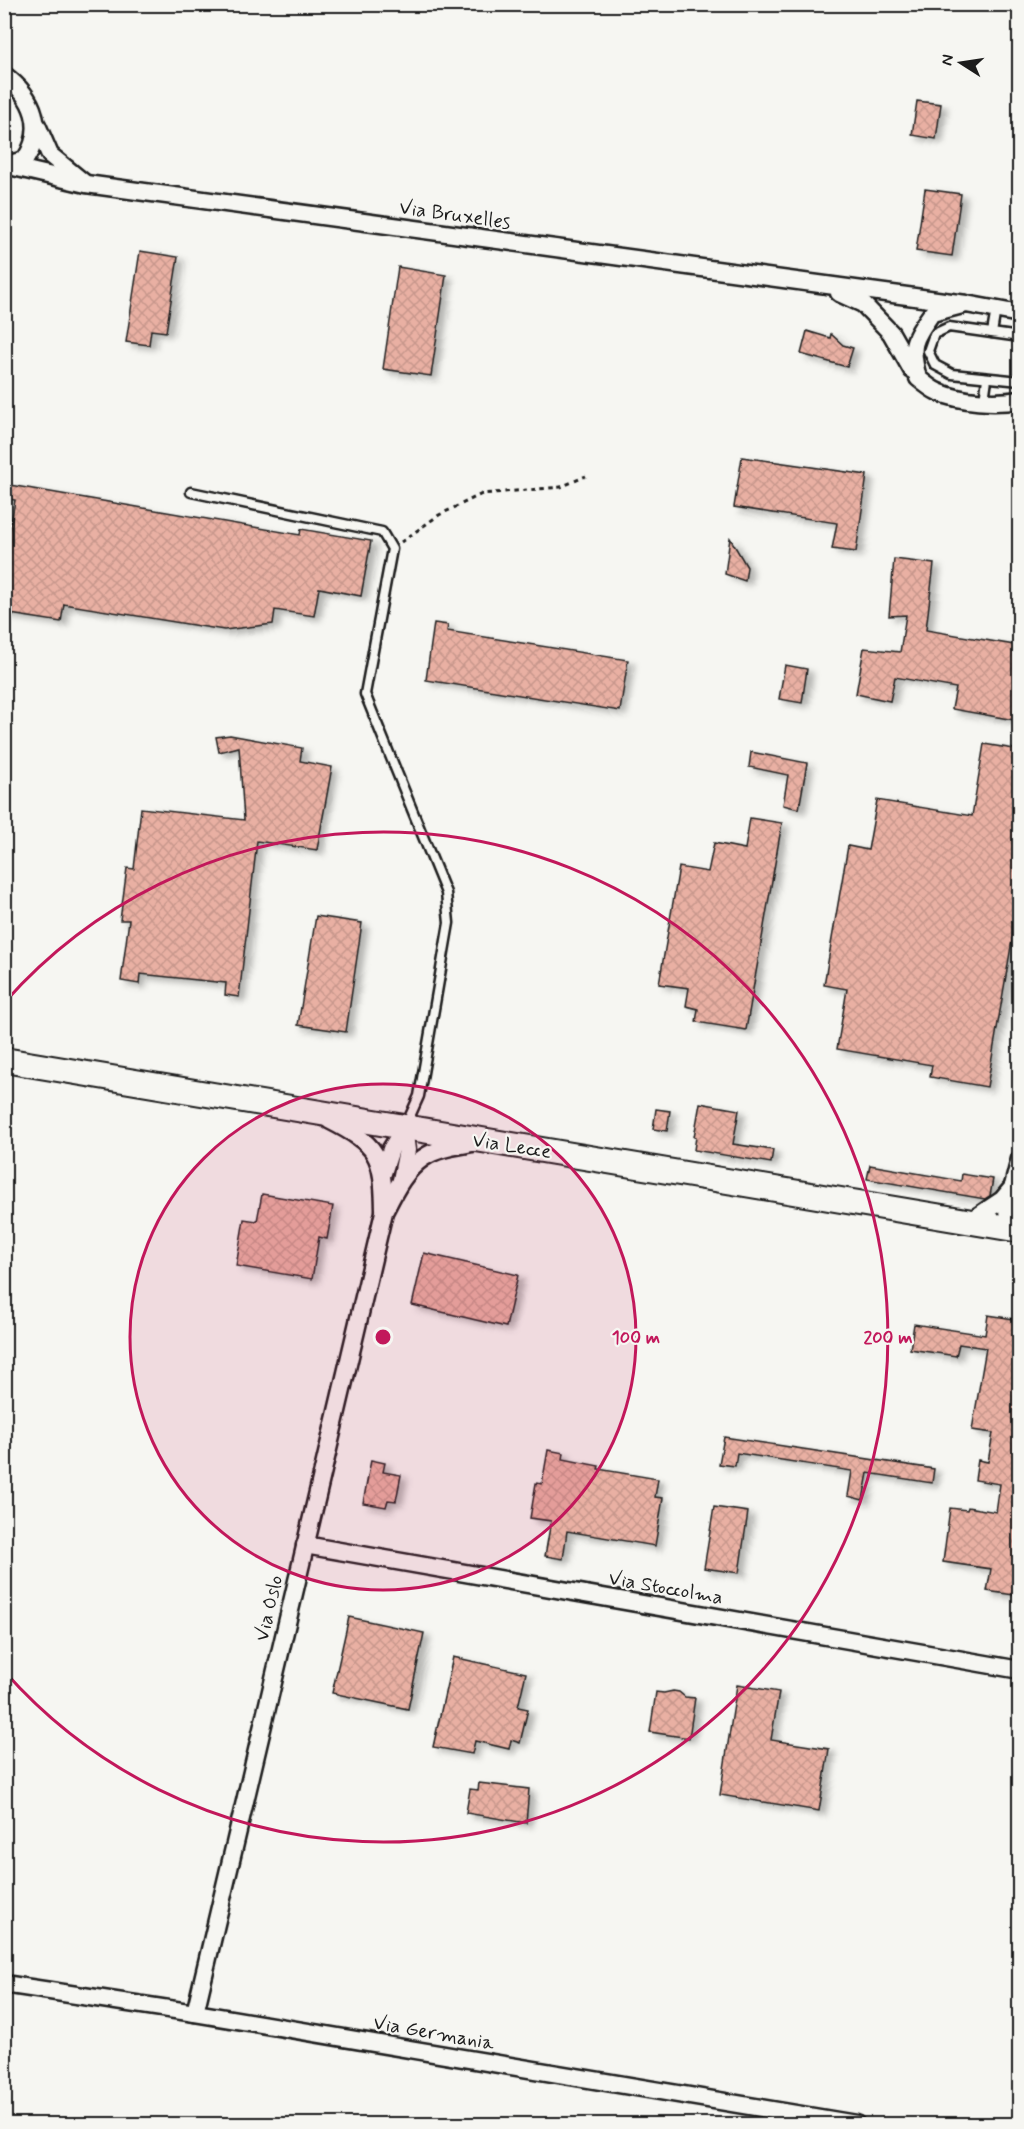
<svg xmlns="http://www.w3.org/2000/svg" width="1024" height="2129" viewBox="0 0 1024 2129" font-family="Mynerve,sans-serif">
	<style>
		.building { fill: url(#building-cross-hatch); stroke: #1c1c1c; stroke-width: 1.5; filter: url(#shadow) }
		.lines { fill: none; stroke-linecap: round; stroke-linejoin: round }
		.service-casing { stroke: #1c1c1c; stroke-width: 13 }
		.minor-casing { stroke: #1c1c1c; stroke-width: 21 }
		.secondary-casing { stroke: #1c1c1c; stroke-width: 28 }
		.path { stroke: #1c1c1c; stroke-width: 3; stroke-dasharray: 4.5 4.5; stroke-linecap: butt }
		.service { stroke: #f6f6f2; stroke-width: 8 }
		.minor { stroke: #f6f6f2; stroke-width: 16 }
		.secondary { stroke: #f6f6f2; stroke-width: 24 }
		.ring { fill: none; stroke: #c2185b; stroke-width: 3 }
		.labels { text-anchor: middle; stroke-width: 4.5; stroke-linejoin: round; paint-order: stroke }
		.street-label { font-size: 20px; fill: #1c1c1c; stroke: #f6f6f2 }
		.centre { fill: #c2185b; stroke: #f6f6f2; stroke-width: 3 }
		.ring-label { font-size: 18px; text-anchor: middle; font-weight: bold; fill: #c2185b; stroke: #f6f6f2; stroke-width: 4.5; stroke-linejoin: round; paint-order: stroke }
	</style>
	<defs>
		<pattern id="building-cross-hatch" width="8" height="8" patternUnits="userSpaceOnUse" patternTransform="scale(1.5)"><rect width="8" height="8" fill="#e9b0a3"/><path d="M0 0l8 8M0 8l8-8" fill="none" stroke="#c7978c"/></pattern>
		<filter id="shadow"><feDropShadow dx="6" dy="4" stdDeviation="3" flood-color="#0004"/></filter>
	</defs>
	<rect width="100%" height="100%" fill="#f6f6f2"/>
	<filter id="ink" filterUnits="userSpaceOnUse"><feTurbulence type="fractalNoise" baseFrequency=".0167" numOctaves="2"/><feDisplacementMap in="SourceGraphic" scale="12" xChannelSelector="R" yChannelSelector="G"/><feConvolveMatrix kernelMatrix="1 2 1 2 8 2 1 2 1" color-interpolation-filters="sRGB"/></filter>
	<g filter="url(#ink)">
		<g class="building">
			<path d="M917 101 941 104 936 139 912 135Z"/>
			<path d="M925 189 961 194 952 256 916 251Z"/>
			<path d="M140 251 178 257 166 332 151 330 149 345 126 342Z"/>
			<path d="M398 267 446 275 431 376 383 369Z"/>
			<path d="M807 331 830 338 831 334 843 345 853 348 847 367 801 354Z"/>
			<path d="M742 457 867 475 856 552 832 549 837 523 734 507Z"/>
			<path d="M4 484 300 535 301 529 371 541 361 596 319 588 314 616 275 610 273 624 224 630 64 604 61 622 4 613V546H7L15 500 4 498Z"/>
			<path d="M730 538 747 567 745 581 725 574Z"/>
			<path d="M894 559 934 564 926 630 1020 646V721L952 709 956 688 895 677 890 701 856 694 864 648 900 652 906 615 889 616Z"/>
			<path d="M434 623 448 625 447 631 628 660 620 711 426 680Z"/>
			<path d="M785 665 807 669 802 703 779 699Z"/>
			<path d="M230 735 302 748 300 761 332 767 317 850 257 841 239 997 225 995 226 983 140 974 139 984 121 981 129 920H120L127 868 134 869 141 808 244 820 239 747 219 752 216 737Z"/>
			<path d="M984 744 1020 750V894L987 1087 930 1077 932 1065 837 1049 847 989 824 985 848 846 868 850 877 800 972 816Z"/>
			<path d="M751 752 807 763 799 809 783 805 788 775 749 767Z"/>
			<path d="M750 818 782 823 746 1030 696 1022 698 1009 686 1006 689 988 659 984 679 867 708 872 714 843 745 849Z"/>
			<path d="M316 916 362 923 346 1032 298 1025Z"/>
			<path d="M700 1103 739 1110 733 1144 773 1150 771 1163 694 1150 696 1137H694Z"/>
			<path d="M656 1109 670 1111 667 1131 653 1129Z"/>
			<path d="M870 1165 961 1181 962 1174 993 1179 990 1196 985 1199 867 1179Z"/>
			<path d="M262 1194 333 1206 327 1239 319 1237 312 1279 236 1266 244 1219 257 1221Z"/>
			<path d="M424 1253 518 1275 506 1327 412 1305Z"/>
			<path d="M988 1315 1020 1320V1596L987 1591 991 1569 943 1562 950 1508 967 1510 968 1507 996 1512 1000 1484 975 1480 978 1460 988 1462 993 1433 972 1430 986 1348 959 1344 956 1356 910 1349 914 1324 985 1335Z"/>
			<path d="M724 1437 934 1469 932 1483 868 1473 863 1500 848 1496 852 1471 737 1453 735 1466 719 1464Z"/>
			<path d="M548 1450 564 1453 563 1459 599 1466 598 1469 658 1479 655 1497 663 1498 655 1546 567 1531 563 1559 545 1556 551 1521 530 1518 536 1483 542 1484Z"/>
			<path d="M371 1460 385 1463 383 1472 401 1475 396 1501 388 1500 386 1507 363 1503Z"/>
			<path d="M714 1507 748 1512 739 1573 704 1568Z"/>
			<path d="M349 1617 424 1633 408 1709 332 1693Z"/>
			<path d="M453 1657 526 1673 518 1707 528 1709 520 1743 511 1740 509 1749 475 1741 472 1754 433 1747Z"/>
			<path d="M737 1685 779 1692 771 1740 829 1749 819 1811 720 1795Z"/>
			<path d="M673 1691 679 1692 685 1697 695 1698 689 1738 650 1732 656 1692 664 1693Z"/>
			<path d="M479 1783 529 1789 526 1823 466 1813 470 1789 478 1790Z"/>
		</g>
		<g class="lines">
			<g class="service-casing">
				<g id="service">
					<path d="M992 333 996 309"/>
					<path d="M1020 337 949 327 934 334 928 351 935 365 952 374 1020 381"/>
					<path d="M984 400 987 379"/>
					<path d="M191 492 382 532 392 549 365 694 446 893 449 923 419 1096 406 1125"/>
				</g>
			</g>
			<g class="minor-casing">
				<g id="minor">
					<path d="M4 75C34 97 46 128 25 160L5 165"/>
					<path d="M37 125 50 155 83 182"/>
					<path d="M5 165 86 184 966 304"/>
					<path d="M839 293 863 304 891 333 912 370"/>
					<path d="M1020 314 966 304 932 313C913 340 909 345 918 378 924 383 931 389 938 392 962 402 994 404 1020 400"/>
					<path d="M329 1120C378 1145 383 1155 384 1209"/>
					<path d="M383 1173 391 1149 404 1128"/>
					<path d="M401 1180 407 1150 404 1128"/>
					<path d="M969 1222 1002 1200 1012 1188"/>
					<path d="M1009 1228 1007 1209 1020 1159"/>
					<path d="M305 1545 1020 1670"/>
					<path d="M4 1984 195 2013 856 2124"/>
					<path d="M195 2013 384 1212C394 1193 404 1171 423 1158 437 1148 457 1146 473 1143"/>
				</g>
			</g>
			<g class="secondary-casing">
				<path id="secondary" d="M4 1060 1020 1230"/>
			</g>
			<path class="path" d="M401 542 439 515 482 494 561 487 586 476"/>
			<use href="#service" class="service"/>
			<use href="#minor" class="minor"/>
			<use href="#secondary" class="secondary"/>
		</g>
	</g>
	<circle cx="383" cy="1337" r="253" fill="#c2185b" fill-opacity=".12"/>
	<g class="ring">
		<circle cx="383" cy="1337" r="253"/>
		<path d="M5 1002A505 505 0 1 1 5 1672"/>
	</g>
	<g class="labels">
		<g class="street-label">
			<text transform="translate(455 214) rotate(8)" y="7">Via Bruxelles</text>
			<text transform="translate(512 1145) rotate(9)" y="7">Via Lecce</text>
			<text transform="translate(666 1587) rotate(10)" y="7">Via Stoccolma</text>
			<text transform="translate(268 1608) rotate(-77)" y="7">Via Oslo</text>
			<text transform="translate(434 2032) rotate(10)" y="7">Via Germania</text>
		</g>
	</g>
	<circle cx="383" cy="1337" r="9" class="centre"/>
	<g class="ring-label">
		<text x="636" y="1343">100 m</text>
		<text x="888" y="1343">200 m</text>
	</g>
	<rect width="1024" height="2129" fill="none" stroke="#f6f6f2" stroke-width="24"/>
	<rect x="12" y="12" width="1000" height="2105" fill="none" stroke="#1c1c1c" stroke-width="2" filter="url(#ink)"/>
	<g transform="translate(961 63) rotate(282)" stroke="#f6f6f2" stroke-width="4.5" paint-order="stroke">
	<path d="M0-4.5L10 22L0 15L-10 22Z" fill="#1c1c1c"/>
	<text y="-9" font-size="16" font-weight="bold" text-anchor="middle" fill="#1c1c1c">N</text>
	</g>
</svg>
